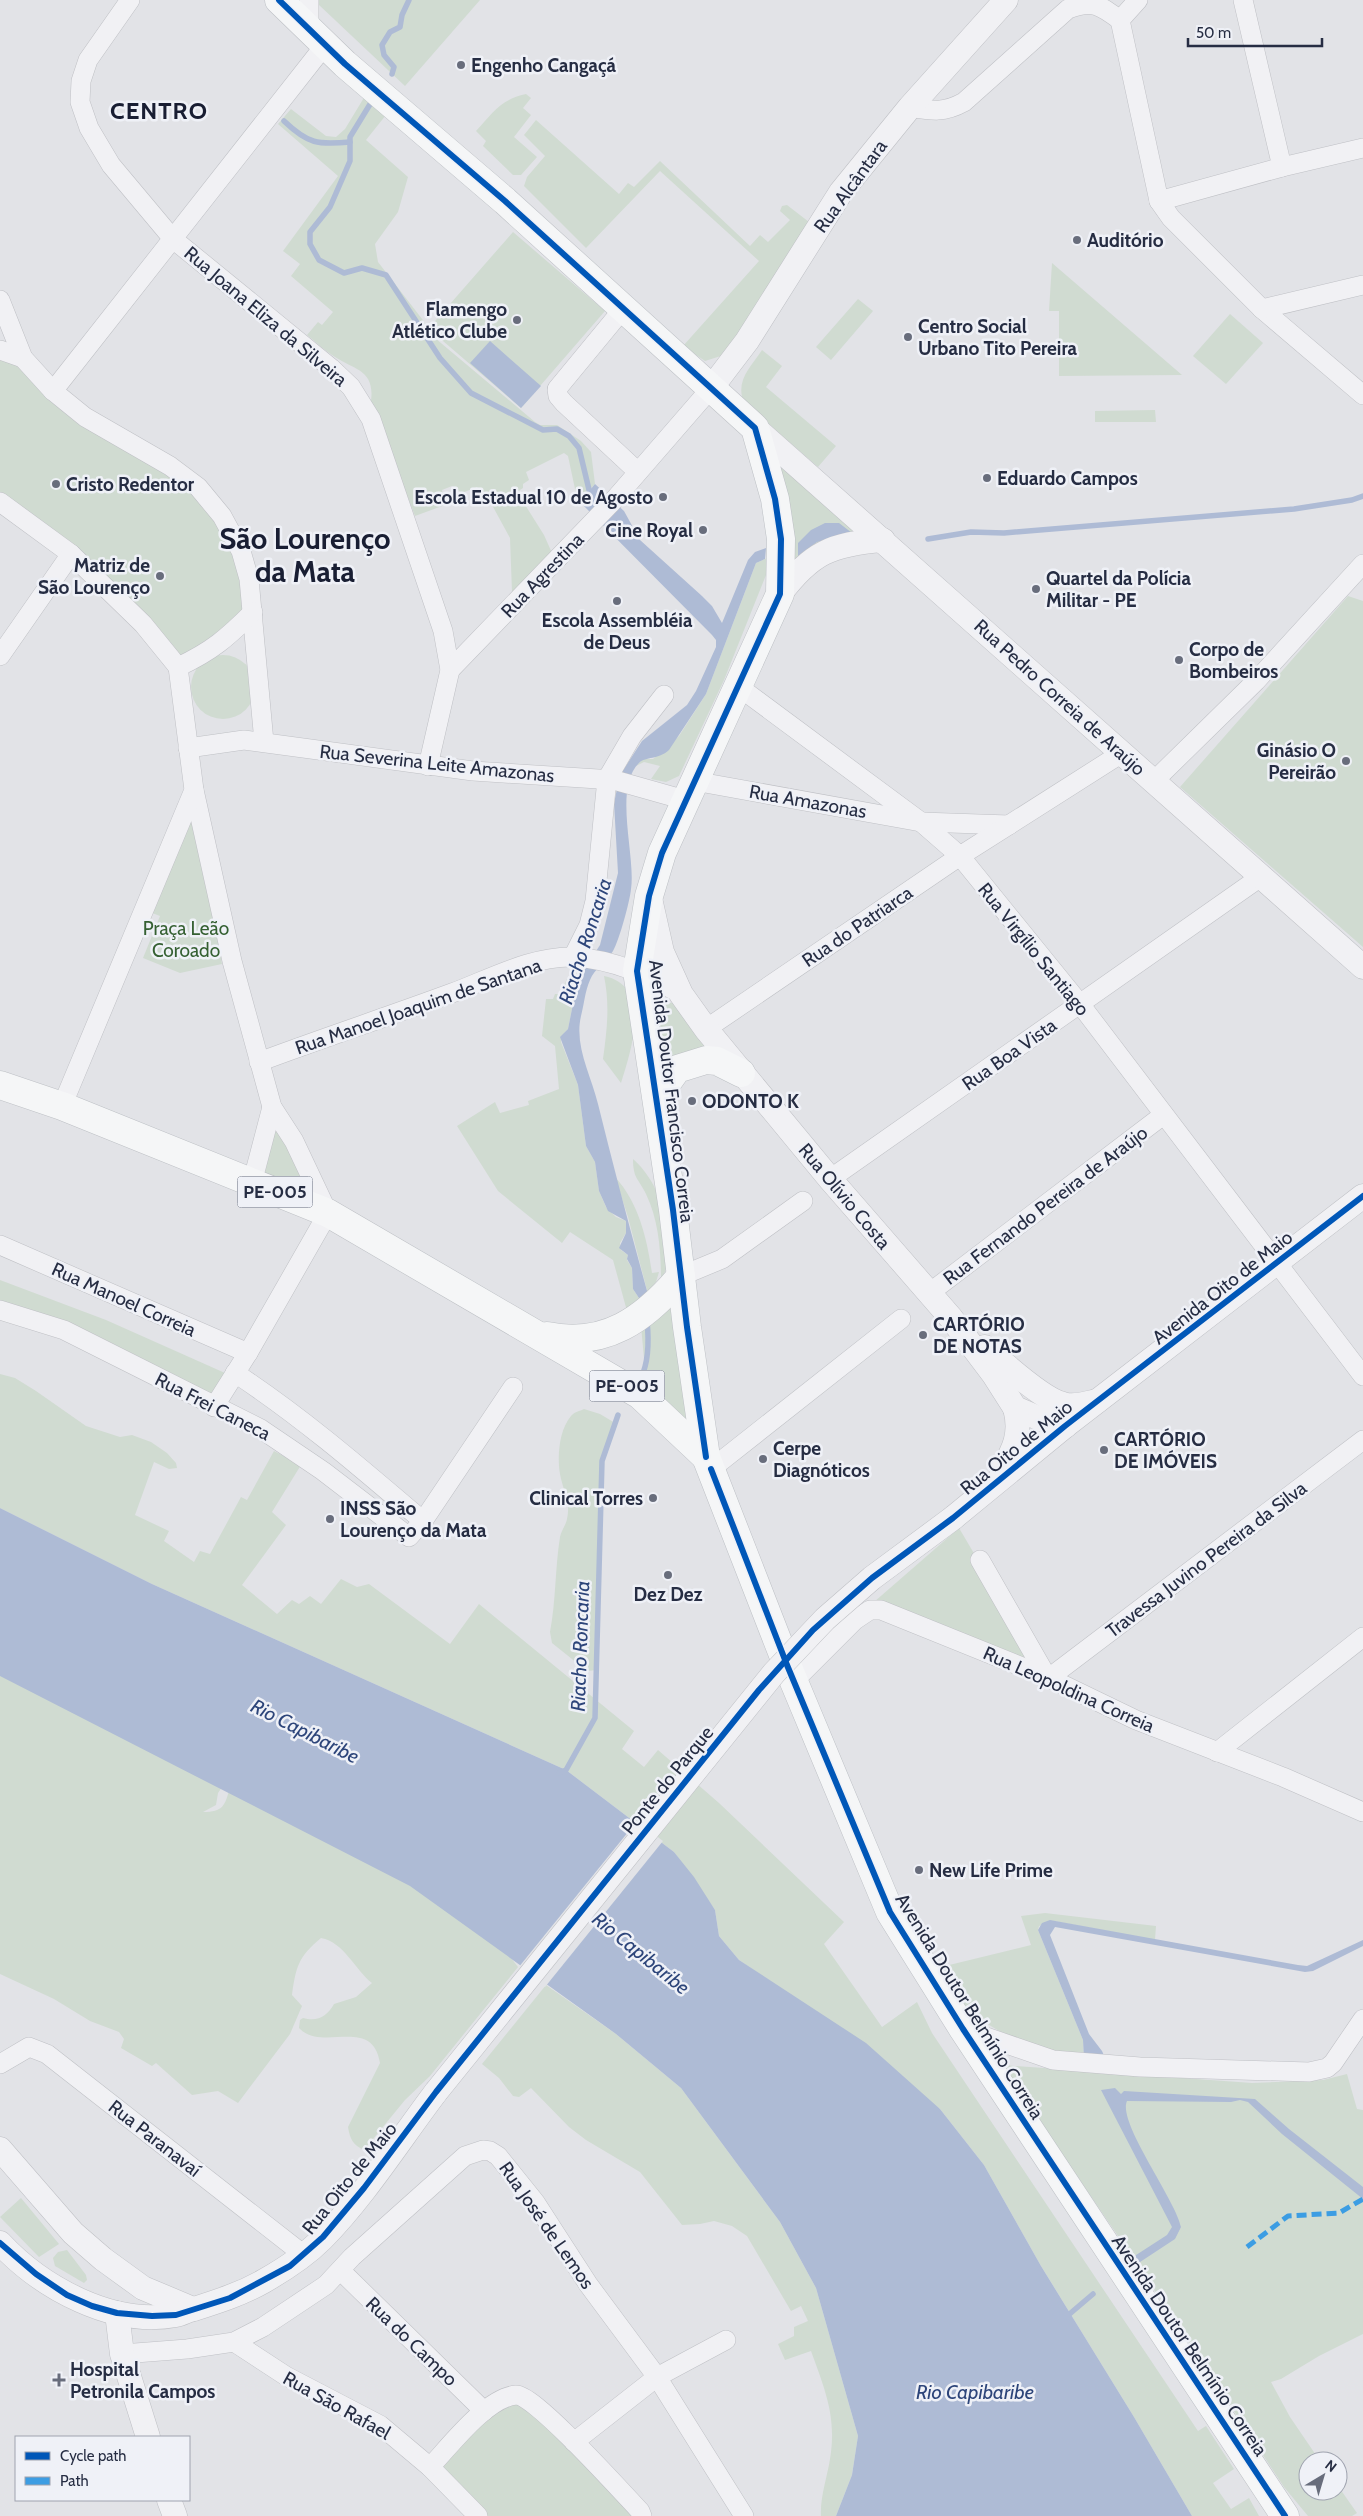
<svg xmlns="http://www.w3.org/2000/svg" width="1363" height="2516" viewBox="0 0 1363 2516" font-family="Cabin,sans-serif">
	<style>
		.green { fill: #d0dbd1 }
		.water { fill: #aebbd5 }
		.pier { fill: #e2e3e7 }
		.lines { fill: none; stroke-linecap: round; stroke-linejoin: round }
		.stream { stroke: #aebbd5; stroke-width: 5.5 }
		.minor-casing { stroke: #bfc0c5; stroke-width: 20 }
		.tertiary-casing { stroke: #bfc0c5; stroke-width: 25 }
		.primary-casing { stroke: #bdc0c5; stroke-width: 29 }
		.minor { stroke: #f1f1f4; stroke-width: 19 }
		.tertiary { stroke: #f1f1f4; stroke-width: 24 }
		.primary { stroke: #f5f6f7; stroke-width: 28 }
		.tertiary-bridge-casing { stroke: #bfc0c5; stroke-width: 25; stroke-linecap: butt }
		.tertiary-bridge { stroke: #f1f1f4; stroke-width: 24 }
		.quiet { stroke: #3c9de3; stroke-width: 5; stroke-dasharray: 10 5; stroke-linecap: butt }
		.cycleway-casing { stroke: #eff1f7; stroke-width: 9 }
		.cycleway { stroke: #0057b8; stroke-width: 6 }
		.poi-dot { fill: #686d7c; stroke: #eff1f7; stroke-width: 2 }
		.labels { text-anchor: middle; stroke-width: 5; stroke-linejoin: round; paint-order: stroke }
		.shield { fill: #eff1f7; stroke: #626879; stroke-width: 1 }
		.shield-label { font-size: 18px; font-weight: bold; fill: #262d43 }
		.poi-label { font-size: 19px; font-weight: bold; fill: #262d43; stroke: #eff1f7; text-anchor: start }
		.street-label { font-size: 19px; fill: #262d43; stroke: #eff1f7 }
		.park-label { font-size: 19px; fill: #356032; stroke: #eff1f7 }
		.water-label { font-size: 20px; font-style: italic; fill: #2d457a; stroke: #eff1f7 }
		.district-label { font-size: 24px; font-weight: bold; letter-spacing: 1px; fill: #191e33; stroke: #eff1f7 }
		.town-label { font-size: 29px; font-weight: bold; fill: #191e33; stroke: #eff1f7 }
	</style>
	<rect width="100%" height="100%" fill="#e2e3e7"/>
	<g class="green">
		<path d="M318 0H480L405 86 318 4Z"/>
		<path d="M526 94 531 98 523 108 531 115 514 137 537 157 521 175H513L483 146 486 141 476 131C493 113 499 100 526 94Z"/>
		<path d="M365 96 386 115 366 140 408 177 398 212 375 244 378 262 429 328 513 232 605 311 521 408 429 329V333L535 422 540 425H557L581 441 591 452 595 484 578 503 568 456 564 453 526 472 529 480 523 484V488L517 492 544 535 552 553 512 592 510 538 492 505 477 487 462 493 452 486 442 490 445 505 415 516 371 401C375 370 355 370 335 357 325 351 316 342 307 335L318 322 322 325 333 312 291 276 300 264 283 251 338 176 278 124 291 109 326 136 336 137 345 129Z"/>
		<path d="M536 120 619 194 628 183 634 187 660 161 750 246 760 235 768 242 790 220 780 211 782 206 787 205 809 222 727 354 705 361 683 346 759 261 660 171 586 248 524 186 527 177 545 156 524 135Z"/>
		<path d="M1052 263 1182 375 1059 376V311H1049Z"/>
		<path d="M858 299 873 311 831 360 816 347Z"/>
		<path d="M1230 314 1263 343 1226 384 1193 356Z"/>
		<path d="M762 350 782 366 766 387 836 446 818 467 744 403C735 381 750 368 762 350Z"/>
		<path d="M0 356 18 362 193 492 218 521 236 556 245 613 180 661 0 495Z"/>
		<path d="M1155 410 1156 422H1095V411Z"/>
		<path d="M779 463 862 535 794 567Z"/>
		<path d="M774 555 724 680 679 776 666 782 651 779 660 766 644 762 636 766 643 759H653L679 736 706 694 756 563Z"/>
		<path d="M1348 596 1363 601V947L1180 787Z"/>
		<circle cx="223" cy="687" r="32"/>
		<path d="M192 820 196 824 222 964 180 973 143 958 160 916 147 911 188 821Z"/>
		<path d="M604 976C653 986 631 1051 621 1083L603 1059C607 1030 610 1005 604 976Z"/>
		<path d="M567 979H578L568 1029 561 1037V1042L578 1085 586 1146 595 1162 599 1191 606 1207 616 1217 626 1221V1233L620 1243 621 1250 628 1255 627 1260 632 1268 633 1289 641 1301 627 1311 613 1260 570 1232 562 1243 498 1191 457 1126 495 1102 500 1113 529 1105 528 1101 559 1089 555 1046 542 1036 546 999H553L555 994H560Z"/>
		<path d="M675 1002 711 1046 665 1063 659 1013 665 1004Z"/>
		<path d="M272 1107 328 1213 252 1183Z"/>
		<path d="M633 1159C664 1186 679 1244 661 1282 661 1252 659 1221 646 1194 639 1179 633 1179 633 1159Z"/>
		<path d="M615 1177C639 1203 647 1239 652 1273L659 1272 656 1282 650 1289 649 1298 628 1217Z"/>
		<path d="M0 1280 106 1320 225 1373 209 1403 0 1308Z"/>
		<path d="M683 1293 704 1443 634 1375 645 1369 641 1326Z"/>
		<path d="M0 1374 15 1378 36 1391 86 1426 120 1437 132 1435 151 1442 167 1453 176 1463 177 1468 169 1469 154 1462 135 1515 169 1531 164 1541 194 1562 200 1551 210 1554 241 1497 247 1500 274 1451 301 1465 272 1512 286 1525 242 1585 277 1614 292 1600 299 1604 310 1596 321 1604 341 1579 357 1587 369 1584 450 1644 479 1604 634 1731 622 1749 644 1767 658 1750 719 1803 844 1922 824 1944 882 2027 917 2002 932 2033 1198 2431 1206 2426 1234 2469 1213 2483 1231 2509 1249 2498 1259 2516H1192L1134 2417 1041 2266 984 2165 940 2109 777 1986 739 1960 719 1936 715 1910 674 1852 566 1770 152 1584 0 1508Z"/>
		<path d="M584 1409 600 1414 615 1423 602 1461 597 1670 587 1671 552 1643 550 1632C556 1601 555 1568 560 1537 561 1531 566 1525 567 1519 571 1501 563 1491 560 1474 557 1457 559 1430 571 1416 574 1412 580 1411 584 1409Z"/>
		<path d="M959 1528 1047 1677 874 1602Z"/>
		<path d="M0 1622 222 1787 218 1793 216 1805 203 1812C223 1812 225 1806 230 1787L363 1842 502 1946 518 1967 430 2076 405 2100 364 2150C353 2145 350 2139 348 2127L380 2063C372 2015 322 2053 299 2028L300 2020 303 2018C318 2022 327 2016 334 2004L356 1997 372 1983C355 1970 344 1942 321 1938 298 1957 296 1967 292 1995L302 2006 290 2034 238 2103 218 2091 192 2095 156 2063 152 2066 121 2048 124 2039 119 2032 90 2021 54 1999 0 1974Z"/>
		<path d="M1045 1913 1156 1926 1155 1940 1054 1921 1039 1926 1038 1930 1083 2040 1084 2059C1047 2055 992 2034 966 2006 956 1996 949 1979 941 1967L1031 1945 1021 1916Z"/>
		<path d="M546 1985 616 2034 681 2088 780 2222 816 2288 858 2436 852 2475 836 2516H821C820 2497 827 2478 830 2459 837 2417 825 2390 811 2351L785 2360 778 2344 794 2336V2327L808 2321 801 2306 791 2311 747 2236 732 2226 714 2221 700 2224 682 2225 640 2172 586 2140 569 2127 531 2088 519 2097 513 2096 499 2078 482 2064Z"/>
		<path d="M1001 2065 1252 2083 1323 2080 1347 2074 1357 2109 1363 2110V2334L1319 2356 1281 2379 1271 2382 1290 2417 1320 2461H1308V2491H1338V2486L1357 2513 1352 2516H1308L1284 2487 1129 2252Z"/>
		<path d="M21 2198 59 2244 39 2257 0 2217Z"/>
		<path d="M67 2250 86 2275 87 2280 84 2283 55 2266 53 2258 58 2252Z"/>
		<path d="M518 2394 642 2516H478L430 2467Z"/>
	</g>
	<g class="water">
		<path d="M490 341 541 386 521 408 470 363Z"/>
		<path d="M595 484 624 511 640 540 702 596 712 606 722 623 748 560 755 552 766 548 765 559 756 563 706 694 669 750C658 760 646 756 639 763 613 788 636 856 631 889 630 901 619 941 613 951 607 961 594 969 590 980 585 991 584 1005 581 1016 574 1046 591 1075 598 1104 614 1169 631 1233 649 1298L641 1301 633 1289 632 1268 627 1259 628 1255 619 1248 626 1233V1221L608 1211 599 1191 595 1162 586 1146 578 1085 560 1037 568 1029 578 979 600 945 618 873 614 803 620 775 642 741 687 705 696 691 716 647V640L712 635 580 502Z"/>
		<path d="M825 523H839L852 533 817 542 798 556V543L811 530Z"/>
		<path d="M0 1508 152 1584 566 1770 674 1852 694 1877 715 1910 719 1936 739 1960 866 2043 940 2109 984 2165 1041 2266 1134 2417 1192 2516H836L852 2475 858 2436 816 2288 780 2222 681 2088 616 2034 410 1886 0 1676Z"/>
		<path d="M1050 1920 1298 1965 1307 1966 1363 1940V1946L1313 1971 1305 1972 1055 1927 1050 1935 1089 2034 1102 2051 1107 2062 1084 2059 1083 2040 1038 1930 1042 1923Z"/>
		<path d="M1115 2088 1121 2094 1124 2091 1255 2099 1289 2129 1363 2187V2199L1282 2134 1248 2102 1240 2100 1231 2102 1127 2101C1117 2122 1176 2200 1181 2227L1175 2239 1137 2264 1133 2257 1167 2235 1172 2227 1101 2090Z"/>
	</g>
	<path class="pier" d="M637 1821 663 1841 545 1987 518 1968Z"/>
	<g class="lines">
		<g class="stream">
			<path d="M392 74 394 67 384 55 382 45 390 32 400 27 402 15 409 0"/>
			<path d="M372 101 350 137V161L330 207 310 232V244L319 260 344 273 362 268 386 275 440 358 471 393 543 430 557 429 569 436 579 448 591 498"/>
			<path d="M284 121C308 144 318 145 350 142"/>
			<path d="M928 539 971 532 1004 533 1294 509 1352 500 1363 496"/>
			<path d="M641 1378C649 1361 649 1340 647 1321"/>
			<path d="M559 1773 566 1770 595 1718 602 1461 618 1415"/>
			<path d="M1066 2317 1093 2294"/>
		</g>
		<g class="minor-casing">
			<g id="minor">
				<path d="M130 0 88 60 81 81 80 102 89 128 111 165 173 239 331 368 351 387 371 419 443 631 450 670 428 766"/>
				<path d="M309 0V31"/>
				<path d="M1138 0 1120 20 1159 201 1171 218 1262 309 1363 395"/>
				<path d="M1243 0 1282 167"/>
				<path d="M910 107C933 111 944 113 964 102L1068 9C1093 0 1100 5 1120 20"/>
				<path d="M1159 201 1282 167 1363 148"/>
				<path d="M0 300 23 358 53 391 85 417 170 466 198 487 222 516 241 551 249 579 264 742"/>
				<path d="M623 309 557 389 558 396 564 403 638 472"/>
				<path d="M1262 309 1363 285"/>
				<path d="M0 350 23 358"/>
				<path d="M53 391 325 45"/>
				<path d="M0 502 71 554 143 624 178 667"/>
				<path d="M0 656 71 554"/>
				<path d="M178 667C212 651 227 638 253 612"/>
				<path d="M450 670 614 500 712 387"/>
				<path d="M739 687 921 822 960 856 1080 1004 1363 1376"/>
				<path d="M188 748 244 740 473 771 614 780 685 800"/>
				<path d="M694 781 921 822 1009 825"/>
				<path d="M1154 781 1256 681 1363 564"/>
				<path d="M194 790 232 961 272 1107 294 1141 328 1213 248 1353 214 1407"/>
				<path d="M573 957 589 925 595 901 607 779 632 736 664 695"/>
				<path d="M706 1029 960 856 1122 753"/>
				<path d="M259 1062C323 1038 387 1017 452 993 490 979 533 955 575 957 615 960 647 975 681 994"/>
				<path d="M62 1106 194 790 178 667"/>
				<path d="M830 1179 1262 876"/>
				<path d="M252 1183 272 1107"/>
				<path d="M0 1245 248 1353"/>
				<path d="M681 1276 722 1259 803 1201"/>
				<path d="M928 1294 1162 1116"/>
				<path d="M0 1310 64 1330 261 1429 323 1471 409 1537 423 1521 513 1387"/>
				<path d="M235 1373C302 1417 362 1469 423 1521"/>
				<path d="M711 1469 901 1319"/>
				<path d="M980 1560 1047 1677"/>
				<path d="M1049 1678 1363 1440"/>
				<path d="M794 1681 855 1620 870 1610H881L1047 1677 1136 1720 1283 1777 1363 1812"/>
				<path d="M1217 1752 1363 1637"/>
				<path d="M963 2029 1053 2060 1140 2067 1309 2072 1327 2068 1333 2063 1363 2019"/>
				<path d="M0 2064 29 2047 47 2054 304 2255"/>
				<path d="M341 2271 484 2411"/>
				<path d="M234 2342 286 2376 380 2425 430 2467 478 2516"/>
				<path d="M122 2354 187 2349 234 2342 263 2327 326 2285 352 2257 465 2156 483 2150 490 2151 498 2156 535 2202 588 2284 657 2377 744 2516"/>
				<path d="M574 2442 657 2377 726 2340"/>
				<path d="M430 2467C450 2446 486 2398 516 2395 533 2393 623 2493 640 2511L642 2516"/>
			</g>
		</g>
		<g class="tertiary-casing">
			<g id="tertiary">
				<path d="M712 387 747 341 841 192 910 107 1006 0"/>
				<path d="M755 428 1363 967"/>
				<path d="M780 594C811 553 831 544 883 540"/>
				<path d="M651 903 662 952 681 994 706 1029 830 1179 951 1318 994 1375 1015 1408 1043 1420 1065 1426"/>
				<path d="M985 1347C1002 1362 1042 1399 1063 1404 1074 1408 1086 1403 1097 1401"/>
				<path d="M1002 1471C1014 1449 1022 1434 1015 1408"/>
				<path d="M953 1518 1065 1426 1363 1196"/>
				<path d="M0 2149 73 2233 103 2259 143 2288 193 2309"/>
				<path d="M0 2243C42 2288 113 2327 176 2315 182 2314 188 2310 194 2309 219 2301 241 2294 264 2281 285 2269 305 2256 322 2239 363 2198 401 2138 436 2092"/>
				<path d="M117 2313 122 2354 148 2437"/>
				<path d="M169 2500 175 2516"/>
			</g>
		</g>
		<g class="primary-casing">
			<g id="primary">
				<path d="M279 0 345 64 505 201 755 428 775 499 781 539 780 594 662 853 649 896 637 971 673 1210 687 1327 706 1457 787 1665 890 1912 963 2029 1285 2516"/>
				<path d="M0 1085 62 1106 328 1213 640 1395 706 1457"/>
				<path d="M659 1109 664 1087 677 1069 706 1060 717 1061 741 1073"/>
				<path d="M547 1336C605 1348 645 1319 681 1276"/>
			</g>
		</g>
		<use href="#minor" class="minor"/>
		<use href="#tertiary" class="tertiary"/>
		<use href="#primary" class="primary"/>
		<g class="tertiary-bridge-casing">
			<path id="tertiary-bridge" d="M436 2092 774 1673 825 1619 872 1578 953 1518"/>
		</g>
		<use href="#tertiary-bridge" class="tertiary-bridge"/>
		<path class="quiet" d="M1247 2247 1288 2216 1339 2213 1363 2199"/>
		<g class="cycleway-casing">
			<g id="cycleway">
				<path d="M279 0 345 64 505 201 755 428 775 499 781 539 780 594 662 853 649 896 637 971 673 1210 687 1327 706 1457"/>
				<path d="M711 1469 787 1665 890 1912 963 2029 1285 2516"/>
				<path d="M0 2243 36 2274 67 2295 92 2306 117 2313 152 2316 176 2315 230 2298 290 2266 323 2237 364 2188 436 2092 759 1690 813 1630 872 1578 953 1518 1065 1426 1363 1196"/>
			</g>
		</g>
		<use href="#cycleway" class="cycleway"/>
	</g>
	<g class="poi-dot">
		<circle cx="461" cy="65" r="5"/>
		<circle cx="1077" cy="240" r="5"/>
		<circle cx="517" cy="320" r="5"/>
		<circle cx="908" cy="337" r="5"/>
		<circle cx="987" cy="478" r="5"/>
		<circle cx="56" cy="484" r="5"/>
		<circle cx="663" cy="497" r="5"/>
		<circle cx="703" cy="530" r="5"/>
		<circle cx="160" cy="576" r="5"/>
		<circle cx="1036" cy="589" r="5"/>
		<circle cx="617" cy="601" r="5"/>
		<circle cx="1179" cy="660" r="5"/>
		<circle cx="1346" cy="761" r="5"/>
		<circle cx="692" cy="1101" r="5"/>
		<circle cx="923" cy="1335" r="5"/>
		<circle cx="1104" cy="1450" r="5"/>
		<circle cx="763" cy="1459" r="5"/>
		<circle cx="653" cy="1498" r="5"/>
		<circle cx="330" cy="1519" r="5"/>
		<circle cx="668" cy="1575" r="5"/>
		<circle cx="919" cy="1870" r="5"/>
		<path d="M56.5 2372.5h5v5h5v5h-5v5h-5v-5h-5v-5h5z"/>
	</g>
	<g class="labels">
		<g class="shield">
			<rect x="237.5" y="1176.5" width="75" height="31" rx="4"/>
			<rect x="589.5" y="1370.5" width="75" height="31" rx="4"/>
		</g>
		<g class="shield-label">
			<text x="275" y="1198">PE-005</text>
			<text x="627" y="1392">PE-005</text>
		</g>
		<g class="poi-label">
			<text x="471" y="72">Engenho Cangaçá</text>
			<text x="1087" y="247">Auditório</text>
			<text x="507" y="316" text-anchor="end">Flamengo<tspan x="507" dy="22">Atlético Clube</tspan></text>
			<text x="918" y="333">Centro Social<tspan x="918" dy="22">Urbano Tito Pereira</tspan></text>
			<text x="997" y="485">Eduardo Campos</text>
			<text x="66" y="491">Cristo Redentor</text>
			<text x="653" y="504" text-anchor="end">Escola Estadual 10 de Agosto</text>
			<text x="693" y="537" text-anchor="end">Cine Royal</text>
			<text x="150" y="572" text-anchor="end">Matriz de<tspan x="150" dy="22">São Lourenço</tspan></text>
			<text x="1046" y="585">Quartel da Polícia<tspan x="1046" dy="22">Militar - PE</tspan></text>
			<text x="617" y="627" text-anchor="middle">Escola Assembléia<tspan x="617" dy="22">de Deus</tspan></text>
			<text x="1189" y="656">Corpo de<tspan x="1189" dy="22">Bombeiros</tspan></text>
			<text x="1336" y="757" text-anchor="end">Ginásio O<tspan x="1336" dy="22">Pereirão</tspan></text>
			<text x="702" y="1108">ODONTO K</text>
			<text x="933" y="1331">CARTÓRIO<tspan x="933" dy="22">DE NOTAS</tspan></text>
			<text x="1114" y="1446">CARTÓRIO<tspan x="1114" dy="22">DE IMÓVEIS</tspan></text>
			<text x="773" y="1455">Cerpe<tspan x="773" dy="22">Diagnóticos</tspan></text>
			<text x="643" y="1505" text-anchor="end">Clinical Torres</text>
			<text x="340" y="1515">INSS São<tspan x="340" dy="22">Lourenço da Mata</tspan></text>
			<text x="668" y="1601" text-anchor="middle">Dez Dez</text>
			<text x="929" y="1877">New Life Prime</text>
			<text x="70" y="2376">Hospital<tspan x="70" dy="22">Petronila Campos</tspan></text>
		</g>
		<g class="street-label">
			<text transform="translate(850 186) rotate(-54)" y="7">Rua Alcântara</text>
			<text transform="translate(266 316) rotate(40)" y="7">Rua Joana Eliza da Silveira</text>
			<text transform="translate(542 575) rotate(-46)" y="7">Rua Agrestina</text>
			<text transform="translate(1060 697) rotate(42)" y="7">Rua Pedro Correia de Araújo</text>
			<text transform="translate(437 763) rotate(6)" y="7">Rua Severina Leite Amazonas</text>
			<text transform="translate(808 801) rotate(10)" y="7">Rua Amazonas</text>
			<text transform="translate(857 926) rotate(-34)" y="7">Rua do Patriarca</text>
			<text transform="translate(1034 949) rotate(51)" y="7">Rua Virgílio Santiago</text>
			<text transform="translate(418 1006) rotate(-19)" y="7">Rua Manoel Joaquim de Santana</text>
			<text transform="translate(1009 1054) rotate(-35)" y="7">Rua Boa Vista</text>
			<text transform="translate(672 1091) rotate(83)" y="7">Avenida Doutor Francisco Correia</text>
			<text transform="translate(845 1196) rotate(50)" y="7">Rua Olívio Costa</text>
			<text transform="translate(1045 1205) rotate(-37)" y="7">Rua Fernando Pereira de Araújo</text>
			<text transform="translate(1222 1287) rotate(-38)" y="7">Avenida Oito de Maio</text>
			<text transform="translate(124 1299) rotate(24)" y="7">Rua Manoel Correia</text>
			<text transform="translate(213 1406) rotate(27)" y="7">Rua Frei Caneca</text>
			<text transform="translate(1016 1447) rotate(-39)" y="7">Rua Oito de Maio</text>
			<text transform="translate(1206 1559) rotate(-37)" y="7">Travessa Juvino Pereira da Silva</text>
			<text transform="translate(1069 1689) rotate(24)" y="7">Rua Leopoldina Correia</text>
			<text transform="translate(667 1780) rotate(-51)" y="7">Ponte do Parque</text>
			<text transform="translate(970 2006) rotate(58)" y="7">Avenida Doutor Belmínio Correia</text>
			<text transform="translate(155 2138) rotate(38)" y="7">Rua Paranavaí</text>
			<text transform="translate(349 2178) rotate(-51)" y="7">Rua Oito de Maio</text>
			<text transform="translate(547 2225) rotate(55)" y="7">Rua José de Lemos</text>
			<text transform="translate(412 2341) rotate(44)" y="7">Rua do Campo</text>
			<text transform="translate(1190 2345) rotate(56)" y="7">Avenida Doutor Belmínio Correia</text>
			<text transform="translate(337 2405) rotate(29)" y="7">Rua São Rafael</text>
		</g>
		<g class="park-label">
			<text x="186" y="935">Praça Leão<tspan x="186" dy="22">Coroado</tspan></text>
		</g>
		<g class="water-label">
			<text transform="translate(585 941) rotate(-72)" y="7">Riacho Roncaria</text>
			<text transform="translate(580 1646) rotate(-88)" y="7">Riacho Roncaria</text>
			<text transform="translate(305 1731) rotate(27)" y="7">Rio Capibaribe</text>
			<text transform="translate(641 1953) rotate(39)" y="7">Rio Capibaribe</text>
			<text x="975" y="2399">Rio Capibaribe</text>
		</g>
		<g class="district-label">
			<text x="159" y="119">CENTRO</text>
		</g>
		<g class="town-label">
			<text x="305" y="549">São Lourenço<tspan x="305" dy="33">da Mata</tspan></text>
		</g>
	</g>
	<rect x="15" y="2436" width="175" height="65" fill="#eff1f7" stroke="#9fa3af"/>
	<rect x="25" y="2452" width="25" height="8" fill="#0057b8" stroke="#9fa3af"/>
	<text x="60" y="2461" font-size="15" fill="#262d43">Cycle path</text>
	<rect x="25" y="2477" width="25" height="8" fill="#3c9de3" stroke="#9fa3af"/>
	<text x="60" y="2486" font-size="15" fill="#262d43">Path</text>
	<g transform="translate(1323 2476) rotate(38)"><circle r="24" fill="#eff1f7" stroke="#9fa3af"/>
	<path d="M0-4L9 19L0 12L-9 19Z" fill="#686d7c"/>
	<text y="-8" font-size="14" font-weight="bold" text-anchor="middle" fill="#262d43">N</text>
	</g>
	<path d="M1188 38v8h134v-8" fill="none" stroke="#262d43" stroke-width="2.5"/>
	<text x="1196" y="38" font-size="15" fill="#262d43" stroke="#eff1f7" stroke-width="4" paint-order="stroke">50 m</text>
</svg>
